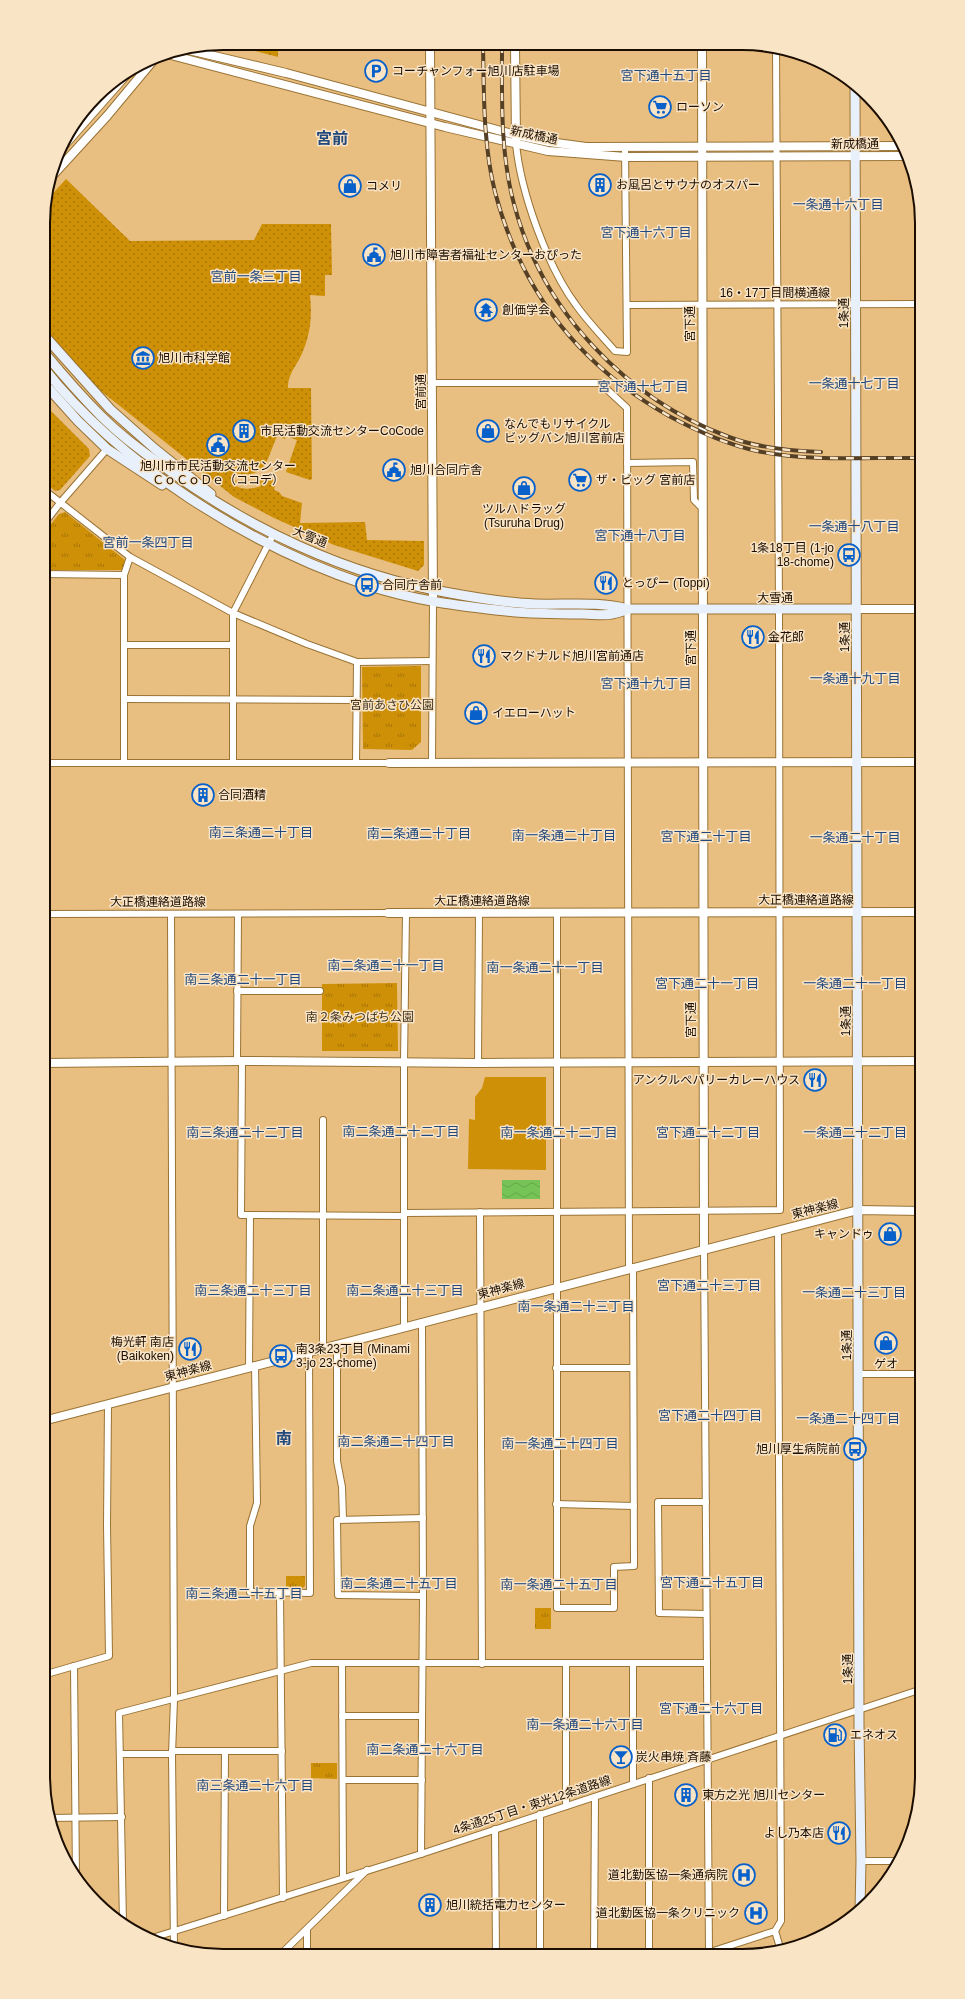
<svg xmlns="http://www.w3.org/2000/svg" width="965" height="1999" viewBox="0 0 965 1999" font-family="Arial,'Noto Sans JP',sans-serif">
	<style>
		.grass { fill: url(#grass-dots) }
		.park { fill: url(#park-tufts) }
		.pitch { fill: #ce9007 }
		.water { fill: url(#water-waves) }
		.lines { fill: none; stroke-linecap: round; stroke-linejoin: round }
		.minor-casing { stroke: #997335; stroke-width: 8 }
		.tertiary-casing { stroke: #997335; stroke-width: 10 }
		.secondary-casing { stroke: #997335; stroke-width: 11 }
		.minor { stroke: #fff; stroke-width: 6 }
		.tertiary { stroke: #fff; stroke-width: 8 }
		.secondary { stroke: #e8f0fb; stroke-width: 9 }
		.rail-casing { stroke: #553f25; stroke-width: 4 }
		.rail { stroke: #f9e4c5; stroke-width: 2.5; stroke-dasharray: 8; stroke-linecap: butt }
		.labels { text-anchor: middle; stroke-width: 3; stroke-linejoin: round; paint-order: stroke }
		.poi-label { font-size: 12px; fill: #1b0d00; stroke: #f9e4c5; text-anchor: start }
		.street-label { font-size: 12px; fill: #1b0d00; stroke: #f9e4c5 }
		.park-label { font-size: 12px; fill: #42341f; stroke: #f9e4c5 }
		.neighbourhood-label { font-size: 13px; fill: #22487d; stroke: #f9e4c5 }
		.district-label { font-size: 16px; font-weight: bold; fill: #22487d; stroke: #f9e4c5 }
		.rim { fill: none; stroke: #1b0d00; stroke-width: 2 }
	</style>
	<defs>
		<pattern id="grass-dots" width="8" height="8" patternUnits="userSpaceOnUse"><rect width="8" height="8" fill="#ce9007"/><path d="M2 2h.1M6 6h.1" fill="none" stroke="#a67406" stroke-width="1.8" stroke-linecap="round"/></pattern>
		<pattern id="park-tufts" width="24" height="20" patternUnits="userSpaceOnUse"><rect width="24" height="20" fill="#ce9007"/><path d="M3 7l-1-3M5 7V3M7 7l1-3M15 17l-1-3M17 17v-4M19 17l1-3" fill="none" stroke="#a67406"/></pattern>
		<pattern id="water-waves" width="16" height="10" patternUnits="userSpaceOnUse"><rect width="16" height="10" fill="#76c457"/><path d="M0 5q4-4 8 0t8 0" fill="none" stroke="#66a74a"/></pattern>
	</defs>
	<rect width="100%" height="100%" fill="#e9bf81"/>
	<g class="grass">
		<path d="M225 43H278V57Z"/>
		<path d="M66 179 130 241 254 240 262 224H331L332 275H325V296L310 295C312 315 311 332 303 351 298 365 288 372 288 388H311L312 479 310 480 286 472 297 440 286 436 285 439 277 436C266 462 266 479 233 473L232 480 238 481 236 486C243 490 253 489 261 486L259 480 265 476 276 481 274 490 279 492 282 496 302 503 300 523 365 522 367 540 424 541V565L418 571 334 545 274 518 234 497 96 387 43 326V211L46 201Z"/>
		<path d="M43 403 89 449 90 456 60 490 55 491 43 481Z"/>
	</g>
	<g class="park">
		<path d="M65 512 125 560 122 570H50L46 565 47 529 59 514Z"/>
		<path d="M421 666V742L412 750 363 749 362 667Z"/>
		<path d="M397 983 398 1051H322V984Z"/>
		<path d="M286 1576H305V1586L300 1590 286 1589Z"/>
		<rect x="535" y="1608" width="16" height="21"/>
		<path d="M311 1763H337V1779L311 1778Z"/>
	</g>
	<path class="pitch" d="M485 1077H546V1170L468 1169 469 1119 475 1120V1097L482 1088Z"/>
	<rect class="water" x="502" y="1180" width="38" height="19"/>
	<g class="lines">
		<g class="minor-casing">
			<g id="minor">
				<path d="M516 144C521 193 547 266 576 305 588 322 602 336 615 351L627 352 625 147"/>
				<path d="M627 305 922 304"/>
				<path d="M433 383H600L627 408 629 1268"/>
				<path d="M627 463 693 462 694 500 702 508"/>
				<path d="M43 489 130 557 233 613 307 644 357 662 432 661"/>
				<path d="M43 525 60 503 107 449"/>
				<path d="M43 574 124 575V763"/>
				<path d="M124 575 130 557"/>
				<path d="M124 645H233"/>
				<path d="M124 699 357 700"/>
				<path d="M43 763H389"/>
				<path d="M233 763V613L273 535"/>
				<path d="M356 763 357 662"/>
				<path d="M432 763 433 602"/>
				<path d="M557 913V1608H614V1567L634 1566 633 1267"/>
				<path d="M43 914 388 913"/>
				<path d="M171 914 174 1700 172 1754 174 1948"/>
				<path d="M237 991H320"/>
				<path d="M237 1061 238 914"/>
				<path d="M242 1061 241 1215 404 1216"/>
				<path d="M478 1063 479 913"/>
				<path d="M323 1120V1348"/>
				<path d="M480 1212 482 1664"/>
				<path d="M404 1213 780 1210 779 610 776 46"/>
				<path d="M704 1250 709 1954"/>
				<path d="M404 1327V1062L406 913"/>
				<path d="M337 1344V1461L342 1487 343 1519"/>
				<path d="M255 1365 257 1503 250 1526V1592L310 1593 309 1352"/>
				<path d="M249 1367 250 1215"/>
				<path d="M556 1368H633"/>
				<path d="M859 1374H922"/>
				<path d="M706 1502H658L659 1613 706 1614"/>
				<path d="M556 1504 634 1506"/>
				<path d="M423 1518 337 1520 338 1595 423 1596"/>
				<path d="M280 1593 283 1898"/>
				<path d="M342 1664 343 1877"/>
				<path d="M74 1666 76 1879"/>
				<path d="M43 1675 109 1656 107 1525 108 1404"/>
				<path d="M917 1691 922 1703"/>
				<path d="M342 1716H422"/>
				<path d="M172 1751H282"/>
				<path d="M120 1754H172"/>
				<path d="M649 1778V1955"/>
				<path d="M343 1780H422"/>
				<path d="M633 1784V1664"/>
				<path d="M566 1806V1663"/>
				<path d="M540 1814V1955"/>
				<path d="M49 1818 122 1817"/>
				<path d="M495 1829 496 1954"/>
				<path d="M421 1854 423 1596 422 1322"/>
				<path d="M861 1861H898"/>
				<path d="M224 1916 225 1751"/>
				<path d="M123 1924 119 1713 311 1663H707"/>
				<path d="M307 1930V1953"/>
				<path d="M775 1931 781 1951"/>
				<path d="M149 1939 421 1854 922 1689"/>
				<path d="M282 1953 367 1870"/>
				<path d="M594 1955 595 1797"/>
				<path d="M698 1956 775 1931 781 1921 778 1231"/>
			</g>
		</g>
		<g class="tertiary-casing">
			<g id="tertiary">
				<path d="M430 44 433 602"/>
				<path d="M515 45 516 140"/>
				<path d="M702 46 704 1250"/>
				<path d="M189 50 286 73 516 135 549 142 586 147 903 146"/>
				<path d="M167 54 445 127 548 151 626 157 907 156"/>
				<path d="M60 150 127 74"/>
				<path d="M53 175 107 116 157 56"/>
				<path d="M856 609H922"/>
				<path d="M389 763 922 762"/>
				<path d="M388 913 922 912"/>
				<path d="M43 1063 242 1061 478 1063 922 1061"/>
				<path d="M43 1421 858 1210 922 1211"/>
			</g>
		</g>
		<g class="secondary-casing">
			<g id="secondary">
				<path d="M855 84 859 1725 861 1861 860 1910"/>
				<path d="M43 334 110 409 155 449 211 494"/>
				<path d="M43 351C61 373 80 395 101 416 119 434 141 451 163 466 247 528 346 575 450 593 477 598 507 603 535 604 566 605 598 601 628 609H856"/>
				<path d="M43 367C120 465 249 546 367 585 412 600 459 606 506 611 532 614 557 614 583 614 592 614 603 616 612 614 618 613 623 611 628 609"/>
				<path d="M43 382 78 421 107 449 162 485"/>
			</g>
		</g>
		<use href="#minor" class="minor"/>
		<use href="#tertiary" class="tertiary"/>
		<use href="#secondary" class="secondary"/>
		<g class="rail-casing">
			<g id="rail">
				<path d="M483 45C484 94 483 144 495 192 521 291 580 366 669 416 697 431 725 444 757 451 811 462 867 457 922 458"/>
				<path d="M502 45C502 98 500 152 514 204 542 311 626 399 729 437 758 448 790 451 821 452"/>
			</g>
		</g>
		<use href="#rail" class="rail"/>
	</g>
	<defs>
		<g id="parking-ring" transform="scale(1.15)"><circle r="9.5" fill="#f9e4c5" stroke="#0860ca" stroke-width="1.5"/><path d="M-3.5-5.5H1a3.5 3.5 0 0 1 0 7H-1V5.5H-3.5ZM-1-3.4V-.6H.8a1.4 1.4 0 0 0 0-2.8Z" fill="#0860ca"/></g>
		<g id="supermarket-ring" transform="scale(1.15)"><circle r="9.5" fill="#f9e4c5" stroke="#0860ca" stroke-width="1.5"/><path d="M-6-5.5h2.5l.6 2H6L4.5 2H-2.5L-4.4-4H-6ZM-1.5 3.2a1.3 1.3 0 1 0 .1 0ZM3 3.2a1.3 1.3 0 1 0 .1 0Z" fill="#0860ca"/></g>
		<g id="building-ring" transform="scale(1.15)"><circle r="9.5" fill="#f9e4c5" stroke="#0860ca" stroke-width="1.5"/><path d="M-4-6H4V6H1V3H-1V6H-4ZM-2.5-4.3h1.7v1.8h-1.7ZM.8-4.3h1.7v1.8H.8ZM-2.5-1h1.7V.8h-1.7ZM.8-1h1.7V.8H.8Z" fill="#0860ca"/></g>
		<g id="shop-ring" transform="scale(1.15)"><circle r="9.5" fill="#f9e4c5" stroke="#0860ca" stroke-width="1.5"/><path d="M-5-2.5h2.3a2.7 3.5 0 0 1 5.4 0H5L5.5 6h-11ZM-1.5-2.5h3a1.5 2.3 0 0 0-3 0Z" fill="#0860ca"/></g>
		<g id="civic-ring" transform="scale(1.15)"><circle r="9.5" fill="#f9e4c5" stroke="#0860ca" stroke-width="1.5"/><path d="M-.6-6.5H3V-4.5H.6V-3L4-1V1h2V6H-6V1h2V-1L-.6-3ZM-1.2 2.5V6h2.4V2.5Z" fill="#0860ca"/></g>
		<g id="temple-ring" transform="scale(1.15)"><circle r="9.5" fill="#f9e4c5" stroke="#0860ca" stroke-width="1.5"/><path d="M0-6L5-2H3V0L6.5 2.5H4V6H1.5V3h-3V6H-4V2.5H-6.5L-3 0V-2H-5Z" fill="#0860ca"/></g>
		<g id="museum-ring" transform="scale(1.15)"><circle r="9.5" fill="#f9e4c5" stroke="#0860ca" stroke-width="1.5"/><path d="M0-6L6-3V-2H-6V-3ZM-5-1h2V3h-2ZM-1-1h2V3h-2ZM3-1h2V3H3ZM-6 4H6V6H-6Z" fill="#0860ca"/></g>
		<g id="bus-ring" transform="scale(1.15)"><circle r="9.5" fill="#f9e4c5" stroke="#0860ca" stroke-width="1.5"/><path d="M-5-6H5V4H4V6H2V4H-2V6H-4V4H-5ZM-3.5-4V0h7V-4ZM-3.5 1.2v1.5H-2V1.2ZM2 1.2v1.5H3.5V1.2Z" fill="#0860ca"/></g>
		<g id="restaurant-ring" transform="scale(1.15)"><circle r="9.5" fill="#f9e4c5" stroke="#0860ca" stroke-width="1.5"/><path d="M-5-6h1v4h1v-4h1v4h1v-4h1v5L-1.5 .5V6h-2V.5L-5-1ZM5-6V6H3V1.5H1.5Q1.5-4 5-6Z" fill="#0860ca"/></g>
		<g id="fuel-ring" transform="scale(1.15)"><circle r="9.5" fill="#f9e4c5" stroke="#0860ca" stroke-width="1.5"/><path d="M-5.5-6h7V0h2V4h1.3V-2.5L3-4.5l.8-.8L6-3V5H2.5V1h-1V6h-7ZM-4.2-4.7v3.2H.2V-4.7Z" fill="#0860ca"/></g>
		<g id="bar-ring" transform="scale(1.15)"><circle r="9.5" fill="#f9e4c5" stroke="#0860ca" stroke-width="1.5"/><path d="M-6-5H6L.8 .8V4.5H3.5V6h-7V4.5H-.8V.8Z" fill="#0860ca"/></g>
		<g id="hospital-ring" transform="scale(1.15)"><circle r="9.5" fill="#f9e4c5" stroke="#0860ca" stroke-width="1.5"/><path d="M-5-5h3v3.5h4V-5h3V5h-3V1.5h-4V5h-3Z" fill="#0860ca"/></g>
	</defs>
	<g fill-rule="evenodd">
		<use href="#parking-ring" x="376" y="71"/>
		<use href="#supermarket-ring" x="660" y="107"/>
		<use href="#building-ring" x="600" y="185"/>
		<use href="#shop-ring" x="350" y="186"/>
		<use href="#civic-ring" x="374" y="255"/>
		<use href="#temple-ring" x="486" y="310"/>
		<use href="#museum-ring" x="143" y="358"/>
		<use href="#building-ring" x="244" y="431"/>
		<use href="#shop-ring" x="488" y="431"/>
		<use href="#civic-ring" x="218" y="445"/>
		<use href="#civic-ring" x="394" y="470"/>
		<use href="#supermarket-ring" x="580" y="480"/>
		<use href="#shop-ring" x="524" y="488"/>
		<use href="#bus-ring" x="849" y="555"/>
		<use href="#restaurant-ring" x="606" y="583"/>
		<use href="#bus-ring" x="367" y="585"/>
		<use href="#restaurant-ring" x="753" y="637"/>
		<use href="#restaurant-ring" x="484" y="656"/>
		<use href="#shop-ring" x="476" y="713"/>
		<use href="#building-ring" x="203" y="795"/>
		<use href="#restaurant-ring" x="815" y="1080"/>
		<use href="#shop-ring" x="890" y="1234"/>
		<use href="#shop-ring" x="886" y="1343"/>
		<use href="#restaurant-ring" x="190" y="1349"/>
		<use href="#bus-ring" x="281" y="1356"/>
		<use href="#bus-ring" x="855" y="1449"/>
		<use href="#fuel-ring" x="835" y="1735"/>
		<use href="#bar-ring" x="621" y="1757"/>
		<use href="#building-ring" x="686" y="1795"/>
		<use href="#restaurant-ring" x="839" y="1833"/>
		<use href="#hospital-ring" x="744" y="1875"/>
		<use href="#building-ring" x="430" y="1905"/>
		<use href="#hospital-ring" x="756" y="1913"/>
	</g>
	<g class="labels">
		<g class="poi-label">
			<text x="392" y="75">コーチャンフォー旭川店駐車場</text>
			<text x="676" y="111">ローソン</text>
			<text x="616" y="189">お風呂とサウナのオスパー</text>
			<text x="366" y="190">コメリ</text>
			<text x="390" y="259">旭川市障害者福祉センターおぴった</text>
			<text x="502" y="314">創価学会</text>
			<text x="158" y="362">旭川市科学館</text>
			<text x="504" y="428">なんでもリサイクル<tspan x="504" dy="14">ビッグバン旭川宮前店</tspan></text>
			<text x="260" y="435">市民活動交流センターCoCode</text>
			<text x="218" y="470" text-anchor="middle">旭川市市民活動交流センター<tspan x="218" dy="14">ＣｏＣｏＤｅ（ココデ）</tspan></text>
			<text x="410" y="474">旭川合同庁舎</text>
			<text x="596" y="484">ザ・ビッグ 宮前店</text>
			<text x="524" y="513" text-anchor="middle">ツルハドラッグ<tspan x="524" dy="14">(Tsuruha Drug)</tspan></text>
			<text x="834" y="552" text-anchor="end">1条18丁目 (1-jo<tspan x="834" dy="14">18-chome)</tspan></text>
			<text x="622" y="587">とっぴー (Toppi)</text>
			<text x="382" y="589">合同庁舎前</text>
			<text x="768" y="641">金花郎</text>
			<text x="500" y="660">マクドナルド旭川宮前通店</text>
			<text x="492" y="717">イエローハット</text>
			<text x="218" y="799">合同酒精</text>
			<text x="800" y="1084" text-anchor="end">アンクルぺパリーカレーハウス</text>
			<text x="874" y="1238" text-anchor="end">キャンドゥ</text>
			<text x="174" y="1346" text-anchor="end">梅光軒 南店<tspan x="174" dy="14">(Baikoken)</tspan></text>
			<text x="296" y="1353">南3条23丁目 (Minami<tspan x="296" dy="14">3-jo 23-chome)</tspan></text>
			<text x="886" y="1368" text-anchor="middle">ゲオ</text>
			<text x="840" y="1453" text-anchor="end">旭川厚生病院前</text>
			<text x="850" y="1739">エネオス</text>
			<text x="636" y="1761">炭火串焼 斉藤</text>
			<text x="702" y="1799">東方之光 旭川センター</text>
			<text x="824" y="1837" text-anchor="end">よし乃本店</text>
			<text x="728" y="1879" text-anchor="end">道北勤医協一条通病院</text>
			<text x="446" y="1909">旭川統括電力センター</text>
			<text x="740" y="1917" text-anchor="end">道北勤医協一条クリニック</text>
		</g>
		<g class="street-label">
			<text transform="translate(534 135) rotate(12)" y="4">新成橋通</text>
			<text x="855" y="148">新成橋通</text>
			<text x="775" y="297">16・17丁目間横通線</text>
			<text transform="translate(844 313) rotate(-90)" y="4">1条通</text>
			<text transform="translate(690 324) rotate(-90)" y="4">宮下通</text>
			<text transform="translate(421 392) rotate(-90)" y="4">宮前通</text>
			<text transform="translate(310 537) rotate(22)" y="4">大雪通</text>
			<text x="775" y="602">大雪通</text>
			<text transform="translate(845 637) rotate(-90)" y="4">1条通</text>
			<text transform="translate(691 648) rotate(-90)" y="4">宮下通</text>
			<text x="806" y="904">大正橋連絡道路線</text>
			<text x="482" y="905">大正橋連絡道路線</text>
			<text x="158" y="906">大正橋連絡道路線</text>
			<text transform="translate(691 1020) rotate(-90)" y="4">宮下通</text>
			<text transform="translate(846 1021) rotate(-90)" y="4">1条通</text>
			<text transform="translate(815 1209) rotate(-14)" y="4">東神楽線</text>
			<text transform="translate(501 1289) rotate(-15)" y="4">東神楽線</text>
			<text transform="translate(847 1345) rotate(-90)" y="4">1条通</text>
			<text transform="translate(188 1371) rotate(-15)" y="4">東神楽線</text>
			<text transform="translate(848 1669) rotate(-90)" y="4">1条通</text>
			<text transform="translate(532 1805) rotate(-18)" y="4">4条通25丁目・東光12条道路線</text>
		</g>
		<g class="park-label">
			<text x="392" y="709">宮前あさひ公園</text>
			<text x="360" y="1021">南２条みつばち公園</text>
		</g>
		<g class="neighbourhood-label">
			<text x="666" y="80">宮下通十五丁目</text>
			<text x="838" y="209">一条通十六丁目</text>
			<text x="646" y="237">宮下通十六丁目</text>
			<text x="256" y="281">宮前一条三丁目</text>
			<text x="854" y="388">一条通十七丁目</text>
			<text x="643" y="391">宮下通十七丁目</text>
			<text x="854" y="531">一条通十八丁目</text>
			<text x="640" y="540">宮下通十八丁目</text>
			<text x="148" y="547">宮前一条四丁目</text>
			<text x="855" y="683">一条通十九丁目</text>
			<text x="646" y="688">宮下通十九丁目</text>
			<text x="261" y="837">南三条通二十丁目</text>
			<text x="419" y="838">南二条通二十丁目</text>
			<text x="564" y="840">南一条通二十丁目</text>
			<text x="706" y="841">宮下通二十丁目</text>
			<text x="855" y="842">一条通二十丁目</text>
			<text x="386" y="970">南二条通二十一丁目</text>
			<text x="545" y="972">南一条通二十一丁目</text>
			<text x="243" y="984">南三条通二十一丁目</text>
			<text x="707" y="988">宮下通二十一丁目</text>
			<text x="855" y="988">一条通二十一丁目</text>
			<text x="401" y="1136">南二条通二十二丁目</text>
			<text x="245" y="1137">南三条通二十二丁目</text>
			<text x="559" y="1137">南一条通二十二丁目</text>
			<text x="708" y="1137">宮下通二十二丁目</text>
			<text x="855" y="1137">一条通二十二丁目</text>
			<text x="709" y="1290">宮下通二十三丁目</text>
			<text x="253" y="1295">南三条通二十三丁目</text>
			<text x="405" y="1295">南二条通二十三丁目</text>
			<text x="854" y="1297">一条通二十三丁目</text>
			<text x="576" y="1311">南一条通二十三丁目</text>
			<text x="710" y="1420">宮下通二十四丁目</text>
			<text x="848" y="1423">一条通二十四丁目</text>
			<text x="396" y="1446">南二条通二十四丁目</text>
			<text x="560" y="1448">南一条通二十四丁目</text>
			<text x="712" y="1587">宮下通二十五丁目</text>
			<text x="399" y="1588">南二条通二十五丁目</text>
			<text x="559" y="1589">南一条通二十五丁目</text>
			<text x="244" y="1598">南三条通二十五丁目</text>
			<text x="711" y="1713">宮下通二十六丁目</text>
			<text x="585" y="1729">南一条通二十六丁目</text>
			<text x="425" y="1754">南二条通二十六丁目</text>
			<text x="255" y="1790">南三条通二十六丁目</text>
		</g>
		<g class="district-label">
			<text x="332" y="144">宮前</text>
			<text x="284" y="1444">南</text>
		</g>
	</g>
	<path d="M0 0H965V1999H0ZM223 50H742A173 173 0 0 1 915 223V1776A173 173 0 0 1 742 1949H223A173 173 0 0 1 50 1776V223A173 173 0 0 1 223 50Z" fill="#f9e4c5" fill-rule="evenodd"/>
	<path class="rim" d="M223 50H742A173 173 0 0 1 915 223V1776A173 173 0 0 1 742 1949H223A173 173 0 0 1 50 1776V223A173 173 0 0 1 223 50Z"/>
</svg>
